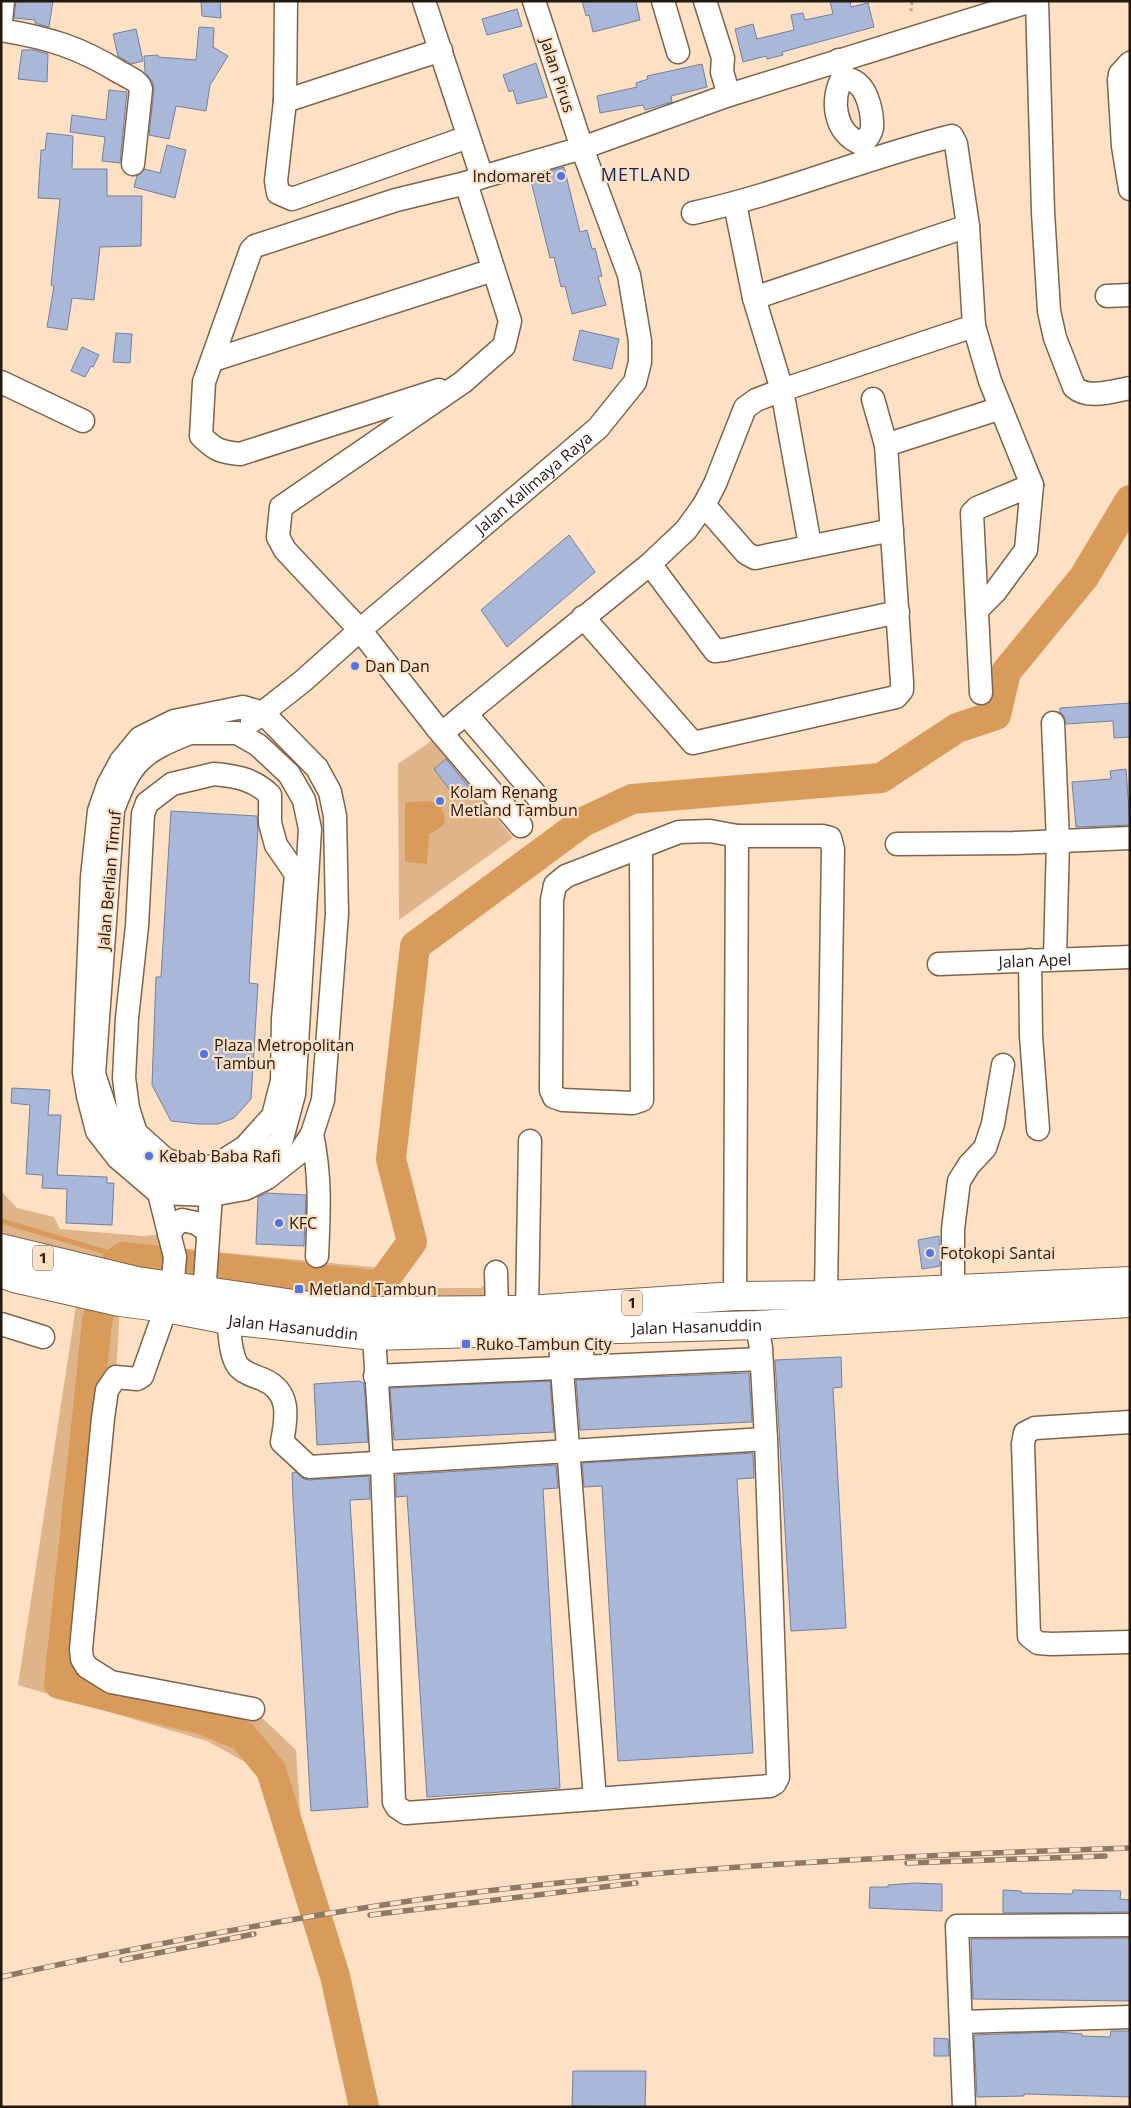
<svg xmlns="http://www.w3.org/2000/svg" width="1131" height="2108" viewBox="0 0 1131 2108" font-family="'Open Sans',sans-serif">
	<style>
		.green { fill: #e0b489 }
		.water { fill: #d99b59 }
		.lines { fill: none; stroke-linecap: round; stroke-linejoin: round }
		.stream { stroke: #d99b59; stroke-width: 5 }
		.river { stroke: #d99b59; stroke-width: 30 }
		.building { fill: #a9b8d9; stroke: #72809e }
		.minor-casing { stroke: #7e644b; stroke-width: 25 }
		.highway-casing { stroke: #7e644b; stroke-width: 30 }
		.path { stroke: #af9983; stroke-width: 3; stroke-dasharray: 2.5 4; stroke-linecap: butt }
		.minor { stroke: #fff; stroke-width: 22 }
		.highway { stroke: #fff; stroke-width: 28 }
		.rail-casing { stroke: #8d7a66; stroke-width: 5.5 }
		.rail { stroke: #fee0c4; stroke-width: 4; stroke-dasharray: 11; stroke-linecap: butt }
		.poi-dot { fill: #4d76e9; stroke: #fee0c4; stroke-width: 2 }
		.labels { text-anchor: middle; stroke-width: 4.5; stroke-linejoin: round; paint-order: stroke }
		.shield { fill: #fee0c4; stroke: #655545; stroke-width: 1 }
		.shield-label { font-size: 15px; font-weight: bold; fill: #23190e }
		.street-label { font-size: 16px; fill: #23190e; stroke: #fee0c4 }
		.poi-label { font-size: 16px; fill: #23190e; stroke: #fee0c4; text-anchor: start }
		.neighbourhood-label { font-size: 18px; letter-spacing: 1px; fill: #122359; stroke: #fee0c4 }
	</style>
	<rect width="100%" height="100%" fill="#fee0c4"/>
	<g class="green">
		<path d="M433 740 513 838 399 920 398 764Z"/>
		<path d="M1 1191 17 1208 54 1217 60 1229 142 1236 169 1234 170 1286 1 1244Z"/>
		<path d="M207 1251 392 1269 396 1288H481L496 1272 497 1311 735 1296 826 1295 1130 1281V1303L757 1325 374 1336 228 1320 197 1313 205 1281Z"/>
		<path d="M78 1293 120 1302 116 1377 87 1667 253 1709 296 1750 301 1825 324 1914 303 1918 258 1769 207 1741 18 1685Z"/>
	</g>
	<path class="water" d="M430 801 440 805C449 821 445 827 429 834L427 864 405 862V802Z"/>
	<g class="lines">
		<path class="stream" d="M1 1221 123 1257"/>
		<path class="river" d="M364 2107 335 1976 271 1770 243 1736 204 1720 59 1684 97 1322 108 1271 123 1257 380 1286 412 1242 391 1159 415 946 583 822 632 799 881 778 957 728 996 715 1006 672 1084 577 1130 500"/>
	</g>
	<g class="building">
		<path d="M16 1H53L49 27 35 23V20L14 18Z"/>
		<path d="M201 1H220L221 18 202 16Z"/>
		<path d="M582 1H636L640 20 593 32 589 15 586 16Z"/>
		<path d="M830 1H850L851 7 868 3 874 27 782 52 783 55 767 59 766 56 743 62 735 29 753 24 757 39 794 30 791 15 803 13 805 20 833 14Z"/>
		<path d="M517 9 522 26 487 35 482 19Z"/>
		<path d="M199 27 214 28 213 47 228 56 210 85 206 111 176 106 169 139 149 135 154 90 152 81 145 72 144 56 158 55V57L196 60Z"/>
		<path d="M136 29 143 61 131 64 118 56 113 34Z"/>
		<path d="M22 50H34L48 54 47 82 18 79Z"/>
		<path d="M536 63 547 97 517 104 513 90 509 92 503 75Z"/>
		<path d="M702 64 707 87 671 96 672 102 645 110 643 105 600 113 597 96 637 87 636 83 648 79 647 76Z"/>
		<path d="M109 90 127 92 120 163 102 161 105 137 70 132 72 115 106 120Z"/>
		<path d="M47 133 73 136 72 169H107V196H142L141 246 100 247 94 300 72 298 67 330 47 327 54 286 51 285 60 199 38 198 41 150H45Z"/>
		<path d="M167 145 186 150 175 198 134 187 137 176 145 169 160 173Z"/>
		<path d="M564 167 580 232 587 230 592 249 595 248 602 276 598 277 606 305 572 314 565 286 561 287 554 257 550 258 530 177Z"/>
		<path d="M580 330 619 339 612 369 573 360Z"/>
		<path d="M116 333 132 334 130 363 113 362Z"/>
		<path d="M82 347 99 355 93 367 91 366 85 377 71 371Z"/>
		<path d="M569 535 595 572 507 647 481 610Z"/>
		<path d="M1130 703V737L1114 738 1113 721 1066 724 1064 716 1060 712V708Z"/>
		<path d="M446 759 451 765 469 787 450 790 434 769Z"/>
		<path d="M1126 769 1130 825 1076 827 1072 782 1111 779 1110 771Z"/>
		<path d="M171 811 257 816 258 830 249 983 258 984 251 1099 234 1118 218 1124H198L171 1121 152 1085 156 977H161Z"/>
		<path d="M12 1088 50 1090 48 1115H61L57 1175 107 1177V1183H114L112 1225 66 1223 67 1189 42 1188 43 1175 26 1174 30 1105 11 1103Z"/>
		<path d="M267 1193 306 1195 304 1246 256 1244 258 1197Z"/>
		<path d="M939 1236 940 1266 922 1269 918 1240Z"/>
		<path d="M841 1357 842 1387 833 1388 846 1628 791 1631 775 1360Z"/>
		<path d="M749 1373 752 1422 580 1430 576 1380Z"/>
		<path d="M359 1381 364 1383 368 1442 317 1445 314 1384Z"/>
		<path d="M550 1381 554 1432 394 1440 390 1388Z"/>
		<path d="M753 1453 754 1478 737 1479 753 1753 618 1761 602 1486 584 1487 582 1463Z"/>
		<path d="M556 1465 558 1488 543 1489 560 1788 427 1797 407 1496 396 1497V1475Z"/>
		<path d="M296 1472 304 1479 309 1480 369 1476 370 1499 350 1500 368 1807 311 1811 293 1498 292 1473Z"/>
		<path d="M914 1883 942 1884V1911L869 1908 870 1887H888V1885Z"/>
		<path d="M1003 1890 1021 1891V1893L1072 1894 1073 1890 1121 1891 1120 1899 1130 1900V1912L1003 1913Z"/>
		<path d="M1130 1938V2001L973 1999 971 1939Z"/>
		<path d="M1111 2031H1130V2097L1024 2094V2096L977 2097 974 2035 1058 2032 1082 2034V2036L1110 2037Z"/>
		<path d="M934 2038 948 2039 949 2056H934Z"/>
		<path d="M573 2071H646L645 2107 572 2106Z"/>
	</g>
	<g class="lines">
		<g class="minor-casing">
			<g id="minor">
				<path d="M286 1 285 101 276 181 278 193 292 199 468 137"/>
				<path d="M424 1 482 177 582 148 729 95 1031 1"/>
				<path d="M663 1 678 52"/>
				<path d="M705 1 723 58 722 72 729 95"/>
				<path d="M1037 1 1043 212 1049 311 1055 338 1074 387C1088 400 1113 391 1130 388"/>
				<path d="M1 20 3 1"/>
				<path d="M1 30C49 38 79 47 121 73 128 77 139 81 141 89L133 164"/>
				<path d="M839 60 843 77C830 99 834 134 862 144"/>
				<path d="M1130 63 1120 74 1119 80 1123 146 1130 189"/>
				<path d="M843 77C848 79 854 80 858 84 868 92 873 115 872 128 871 134 866 140 862 144"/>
				<path d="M285 101 441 50"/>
				<path d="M482 177 466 183 510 321 504 346 463 382 281 507 278 537 285 550 360 630 437 728 521 826"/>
				<path d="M735 204 754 298 782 390 810 545"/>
				<path d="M693 213C781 194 864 158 952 136L956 144 968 226 974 326 990 381 1032 485 1026 550 995 592 977 610"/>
				<path d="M1107 296 1130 295"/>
				<path d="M754 298 968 226"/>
				<path d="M213 360 493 270"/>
				<path d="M1 382 83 421"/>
				<path d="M439 390 240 454C220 452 215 450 201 436L204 382 251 250 255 246 396 200 466 183"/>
				<path d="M873 399 886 445"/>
				<path d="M704 505 746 553 755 558 892 530"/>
				<path d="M650 564 715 651 724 650 898 612"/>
				<path d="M583 617 693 743 896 697 902 690V682L886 445 1001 408"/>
				<path d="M981 693 972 513 977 508 1032 485"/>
				<path d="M243 707 263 713 317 768 330 792 335 816 337 914 323 1100 312 1134 300 1152 267 1178 245 1189 211 1195 159 1193 118 1158 97 1131 88 1096 84 1072 92 877 99 811 108 785 121 761 140 738 174 721Z"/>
				<path d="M466 714 542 802"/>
				<path id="s1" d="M252 721 303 681 360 630 598 428 635 382 640 362V341L629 275 582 148 534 1"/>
				<path d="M1053 723 1058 840 1055 958"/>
				<path d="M190 733H237L258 745 289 774 304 800 310 829 294 1094 282 1139 260 1162 219 1180 200 1181 166 1177 138 1161 114 1134 94 1074 113 810C131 761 142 752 190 733Z"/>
				<path d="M442 733 650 564 686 530 704 505 715 484 745 408 756 400 782 390 974 326"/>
				<path d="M214 774C236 776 254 779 270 795V823L276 845 296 874 283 1019 282 1081 273 1116 245 1147 215 1166 192 1169 165 1159 136 1133 128 1108 124 1078 127 1018 137 926 143 814 147 803 172 784Z"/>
				<path d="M897 844 1014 843 1130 838"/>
				<path d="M641 847 642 1100 633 1103 563 1100 554 1097 551 1090 552 900 555 885 566 876 679 832 710 831 737 836H822L830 838 833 849 826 1295"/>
				<path d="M1030 960 1031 1036 1038 1129"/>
				<path id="s2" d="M939 964 1130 957"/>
				<path d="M312 1134C321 1177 319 1212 317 1256"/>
				<path d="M164 1180 159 1193 175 1257 173 1279 166 1308 142 1376 137 1379 116 1377 107 1390 103 1418 81 1649 82 1659 87 1667 111 1682 253 1709"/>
				<path d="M169 1234 177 1223 182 1220 196 1223 208 1231"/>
				<path d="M496 1272 497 1311"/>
				<path d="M953 1289V1229L959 1181 969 1165 985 1148 993 1124 1003 1065"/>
				<path d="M735 1296 737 836"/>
				<path d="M198 1306 205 1281 211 1195 217 1183"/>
				<path d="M527 1310 530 1141"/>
				<path d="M228 1320C230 1334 230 1355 238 1366 244 1373 254 1376 262 1379 291 1391 287 1416 282 1442L309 1467 766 1439"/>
				<path d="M1 1324 43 1337"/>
				<path d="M559 1330 595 1799"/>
				<path d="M581 1330 583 1367"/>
				<path d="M374 1336 382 1463 394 1802 397 1807 406 1813 770 1786 775 1783 778 1777 766 1439 761 1348 757 1325"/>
				<path d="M375 1376 761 1359"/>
				<path d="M1130 1422 1035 1428 1025 1433 1023 1444 1029 1636 1038 1643 1051 1644 1130 1642"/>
				<path d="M962 2022 1130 2017"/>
				<path d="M964 2107 957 1926 1130 1925"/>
			</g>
		</g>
		<g class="highway-casing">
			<g id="highway">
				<path d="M1 1248 137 1281 300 1305 372 1311 527 1310 735 1296 826 1295 1130 1281"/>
				<path id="s3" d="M1 1273 14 1278 120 1302 166 1308 228 1320 374 1336 757 1325 1130 1303"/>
			</g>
		</g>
		<path class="path" d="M911 11 912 1"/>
		<use href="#minor" class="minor"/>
		<use href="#highway" class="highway"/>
		<g class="rail-casing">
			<g id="rail">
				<path d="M907 1863 1105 1856"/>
				<path d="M370 1915 636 1883"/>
				<path d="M122 1960 254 1934"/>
				<path d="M1 1977C148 1945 296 1916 446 1896 673 1867 901 1855 1130 1848"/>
			</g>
		</g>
		<use href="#rail" class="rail"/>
	</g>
	<g class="poi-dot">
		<circle cx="561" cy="176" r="5"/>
		<circle cx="355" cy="666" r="5"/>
		<circle cx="440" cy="801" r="5"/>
		<circle cx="204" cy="1054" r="5"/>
		<circle cx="149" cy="1156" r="5"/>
		<circle cx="279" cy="1223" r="5"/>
		<circle cx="930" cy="1253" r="5"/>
		<rect x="294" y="1284" width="10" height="10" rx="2.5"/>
		<rect x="461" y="1339" width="10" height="10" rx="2.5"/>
	</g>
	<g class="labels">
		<g class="shield">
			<rect x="33" y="1245.5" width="20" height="25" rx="4"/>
			<rect x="622" y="1290.5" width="20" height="25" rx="4"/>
		</g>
		<g class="shield-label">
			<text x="43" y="1263">1</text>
			<text x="632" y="1308">1</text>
		</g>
		<g class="street-label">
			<text transform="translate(558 75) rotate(72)" y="6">Jalan Pirus</text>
			<text dy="6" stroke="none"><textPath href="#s1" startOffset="369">Jalan Kalimaya Raya</textPath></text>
			<text transform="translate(109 880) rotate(-85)" y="6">Jalan Berlian Timuf</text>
			<text dy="6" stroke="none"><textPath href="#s2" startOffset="96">Jalan Apel</textPath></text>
			<text dy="6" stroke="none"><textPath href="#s3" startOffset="702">Jalan Hasanuddin</textPath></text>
			<text dy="6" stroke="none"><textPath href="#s3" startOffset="298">Jalan Hasanuddin</textPath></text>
		</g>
		<g class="poi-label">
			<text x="551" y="182" text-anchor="end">Indomaret</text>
			<text x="365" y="672">Dan Dan</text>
			<text x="450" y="798">Kolam Renang<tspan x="450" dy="18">Metland Tambun</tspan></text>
			<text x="214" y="1051">Plaza Metropolitan<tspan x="214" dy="18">Tambun</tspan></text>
			<text x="159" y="1162">Kebab Baba Rafi</text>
			<text x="289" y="1229">KFC</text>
			<text x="940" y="1259">Fotokopi Santai</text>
			<text x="309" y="1295">Metland Tambun</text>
			<text x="476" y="1350">Ruko Tambun City</text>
		</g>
		<g class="neighbourhood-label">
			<text x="646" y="181">METLAND</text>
		</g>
	</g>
	<rect width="1131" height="2108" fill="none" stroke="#23190e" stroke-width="5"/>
</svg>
